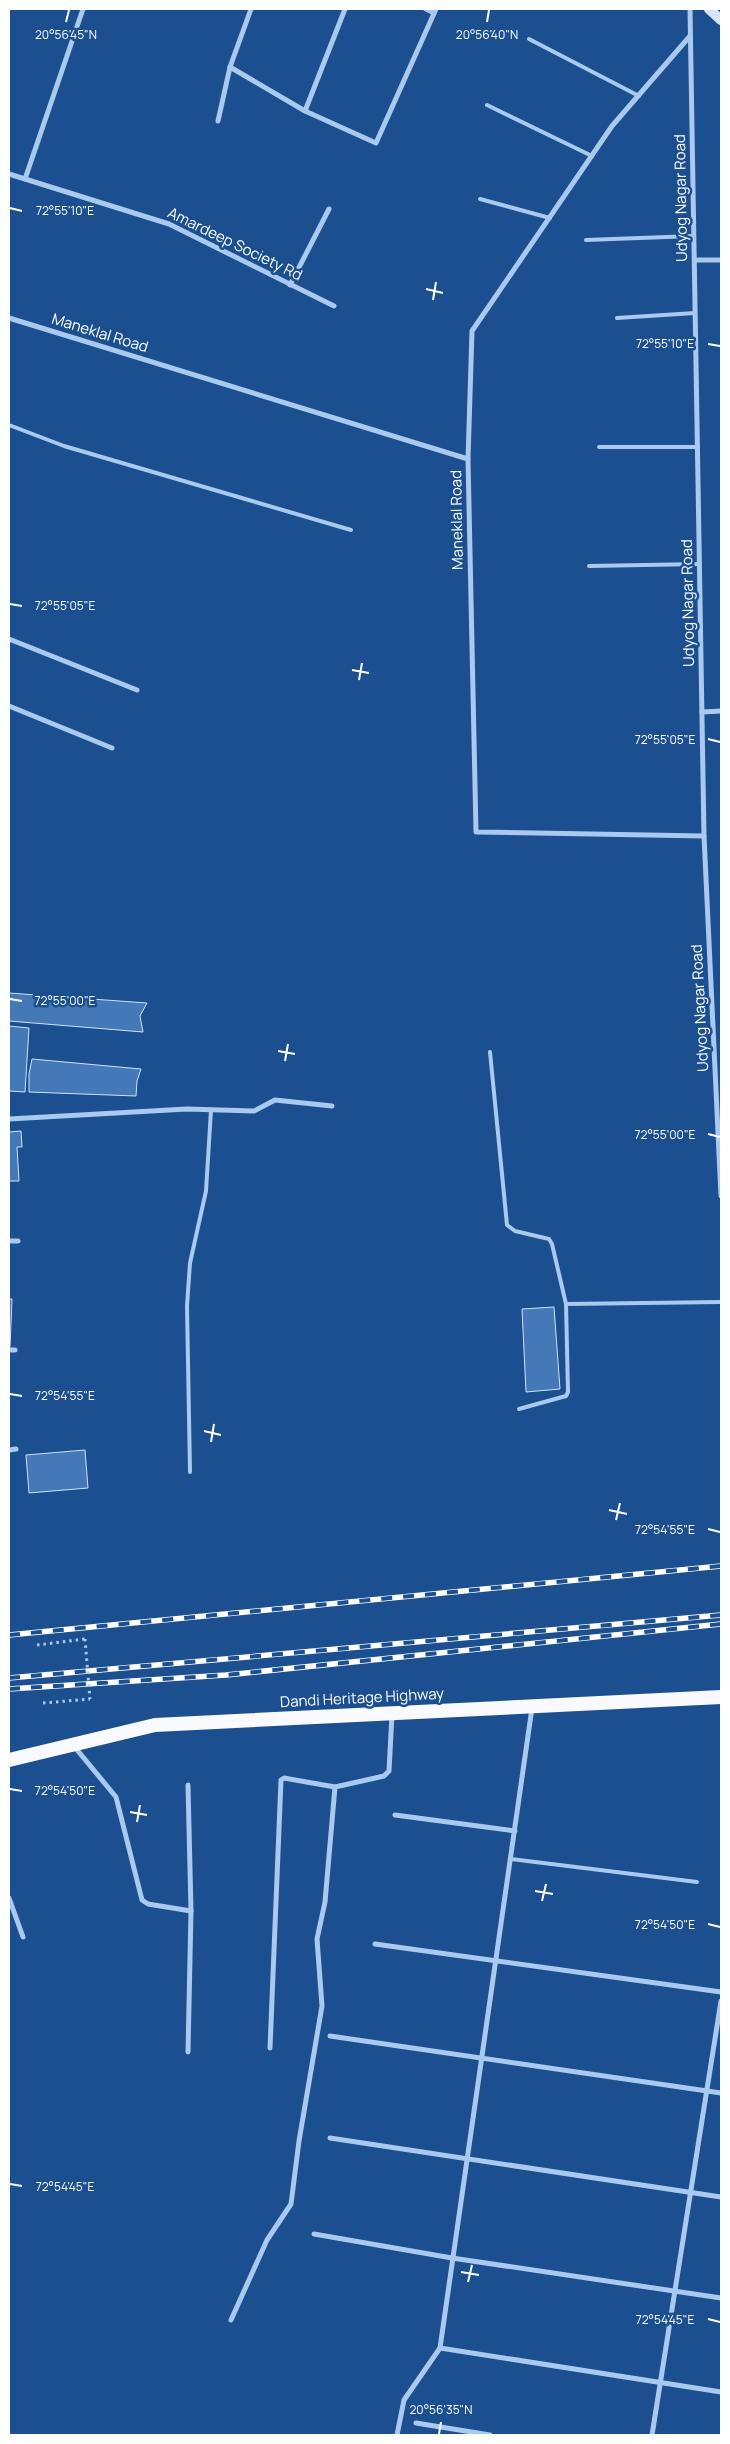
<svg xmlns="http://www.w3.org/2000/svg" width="730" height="2444" viewBox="0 0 730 2444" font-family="Manrope,sans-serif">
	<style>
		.building { fill: #4478b7; stroke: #cfe3fa }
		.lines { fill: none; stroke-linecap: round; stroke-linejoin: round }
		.path { stroke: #a9c9ee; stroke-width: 3; stroke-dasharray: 2.5 4; stroke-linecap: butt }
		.service { stroke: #a9c9ee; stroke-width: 4 }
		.minor { stroke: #a9c9ee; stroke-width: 5 }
		.secondary { stroke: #d6e6fa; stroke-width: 10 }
		.trunk { stroke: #f8faff; stroke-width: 14 }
		.rail-casing { stroke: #fff; stroke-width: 5.5 }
		.rail { stroke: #1b4f8f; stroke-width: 4; stroke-dasharray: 11; stroke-linecap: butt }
		.path-bridge { stroke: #a9c9ee; stroke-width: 3; stroke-dasharray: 2.5 4; stroke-linecap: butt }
		.ticks { fill: none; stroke: #fff; stroke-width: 2 }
		.labels { text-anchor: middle; stroke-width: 5; stroke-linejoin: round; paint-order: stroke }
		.street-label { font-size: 15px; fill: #fff; stroke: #1b4f8f }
		.ticks-label { font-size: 12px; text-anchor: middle; fill: #fff; stroke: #1b4f8f; stroke-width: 5; stroke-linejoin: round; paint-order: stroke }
	</style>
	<rect width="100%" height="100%" fill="#1b4f8f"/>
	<g class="building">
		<path d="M9 993 147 1003 140 1016 143 1032 9 1021Z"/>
		<path d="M9 1026 29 1028 25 1092 9 1091Z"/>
		<path d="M32 1059 141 1069 137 1081 136 1096 29 1092V1074Z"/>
		<path d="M21 1131 22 1147H17L19 1181H9V1132Z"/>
		<path d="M9 1299H12L10 1347H9Z"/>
		<path d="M554 1307 560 1389 526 1392 522 1309Z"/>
		<path d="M85 1450 88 1488 29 1493 26 1455Z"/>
	</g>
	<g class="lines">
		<g class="path">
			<path d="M37 1645 85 1639"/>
			<path d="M43 1703 90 1699"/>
		</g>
		<g class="service">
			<path d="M529 39 639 96"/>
			<path d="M487 105 592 156"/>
			<path d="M480 199 550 218"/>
			<path d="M586 240 694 236"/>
			<path d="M617 318 695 313"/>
			<path d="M9 425 64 446 351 530"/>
			<path d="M599 447H698"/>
			<path d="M589 566 700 564"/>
			<path d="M490 1052 507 1225 515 1231 549 1239 552 1244 566 1304 721 1302"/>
			<path d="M519 1409 566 1396 568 1392 566 1304"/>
			<path d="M190 1472 187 1306 190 1263 206 1191 211 1110"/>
			<path d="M511 1859 697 1882"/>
		</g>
		<g class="minor">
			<path d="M251 9 230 67 305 111 376 143 436 9"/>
			<path d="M426 9 434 13"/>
			<path d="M690 9 704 836 721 1196"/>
			<path d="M305 111 345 9"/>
			<path d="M218 121 230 67"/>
			<path d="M9 174 169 224 334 306"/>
			<path d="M25 179 83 9"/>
			<path d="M695 260H721"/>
			<path d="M290 285 329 209"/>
			<path d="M9 318 468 459 476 832 704 836"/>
			<path d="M468 459 472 331 612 126 690 36"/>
			<path d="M9 639 137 690"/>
			<path d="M9 706 112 748"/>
			<path d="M702 712 721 711"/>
			<path d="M9 1119 187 1109 254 1111 275 1100 332 1106"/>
			<path d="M9 1241H18"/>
			<path d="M9 1350H15"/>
			<path d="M9 1450 16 1449"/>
			<path d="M532 1708 440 2348 721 2392"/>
			<path d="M73 1745 116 1797 142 1900 148 1904 191 1911"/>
			<path d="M188 1785 191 1911 188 2052"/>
			<path d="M395 1815 515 1831"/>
			<path d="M9 1898 23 1937"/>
			<path d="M375 1944 721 1992"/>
			<path d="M330 2036 721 2093"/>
			<path d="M270 2048 281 1780 284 1778 335 1787"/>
			<path d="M330 2138 721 2197"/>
			<path d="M314 2234 452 2258 721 2298"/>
			<path d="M231 2320 267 2240 291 2204 299 2141 322 2006 317 1939 325 1902 335 1787 384 1776 389 1771 392 1714"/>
			<path d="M416 2423 490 2435"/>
			<path d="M397 2435 404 2400 440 2348"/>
			<path d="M652 2435 721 2001"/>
		</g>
		<path class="secondary" d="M709 9 721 20"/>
		<path class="trunk" d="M9 1760 155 1725 721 1697"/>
		<g class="rail-casing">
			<g id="rail">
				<path d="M9 1635 721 1566"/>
				<path d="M9 1678 721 1615"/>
				<path d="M9 1689 226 1675 721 1624"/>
			</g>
		</g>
		<use href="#rail" class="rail"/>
		<path class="path-bridge" d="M85 1639 90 1699"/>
	</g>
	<path class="ticks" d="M66 22 69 10M487 22 489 10M10 208 22 211M426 289 443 293M433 300 436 282M708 344 720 346M10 604 22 606M352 670 369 673M359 680 362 663M708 739 720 742M10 999 22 1001M278 1051 295 1054M285 1061 288 1044M708 1134 720 1137M10 1394 22 1396M204 1431 221 1435M211 1442 214 1424M609 1510 627 1514M616 1520 620 1503M708 1529 720 1532M10 1789 22 1791M130 1812 147 1815M137 1822 140 1805M535 1891 553 1894M542 1901 546 1884M708 1924 720 1927M10 2184 22 2186M461 2272 479 2275M468 2282 472 2265M708 2319 720 2322M439 2434 441 2422"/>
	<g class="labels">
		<g class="street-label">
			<text transform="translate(681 198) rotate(-91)" y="5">Udyog Nagar Road</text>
			<text transform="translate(235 244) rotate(26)" y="5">Amardeep Society Rd</text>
			<text transform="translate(100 333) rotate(17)" y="5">Maneklal Road</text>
			<text transform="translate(457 520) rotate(-91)" y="5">Maneklal Road</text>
			<text transform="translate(688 603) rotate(-91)" y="5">Udyog Nagar Road</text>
			<text transform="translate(700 1008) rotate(-93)" y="5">Udyog Nagar Road</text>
			<text transform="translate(362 1698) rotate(-3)" y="5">Dandi Heritage Highway</text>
		</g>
	</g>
	<g class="ticks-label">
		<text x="66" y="39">20°56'45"N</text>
		<text x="487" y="39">20°56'40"N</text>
		<text x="65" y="215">72°55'10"E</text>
		<text x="665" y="348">72°55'10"E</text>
		<text x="65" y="610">72°55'05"E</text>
		<text x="665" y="744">72°55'05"E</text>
		<text x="65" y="1005">72°55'00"E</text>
		<text x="665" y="1139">72°55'00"E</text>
		<text x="65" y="1400">72°54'55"E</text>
		<text x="665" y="1534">72°54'55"E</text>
		<text x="65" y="1795">72°54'50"E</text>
		<text x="665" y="1929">72°54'50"E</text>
		<text x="65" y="2191">72°54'45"E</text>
		<text x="665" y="2324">72°54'45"E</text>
		<text x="441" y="2414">20°56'35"N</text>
	</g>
	<rect width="730" height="2444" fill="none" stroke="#ffffff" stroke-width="20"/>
</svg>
